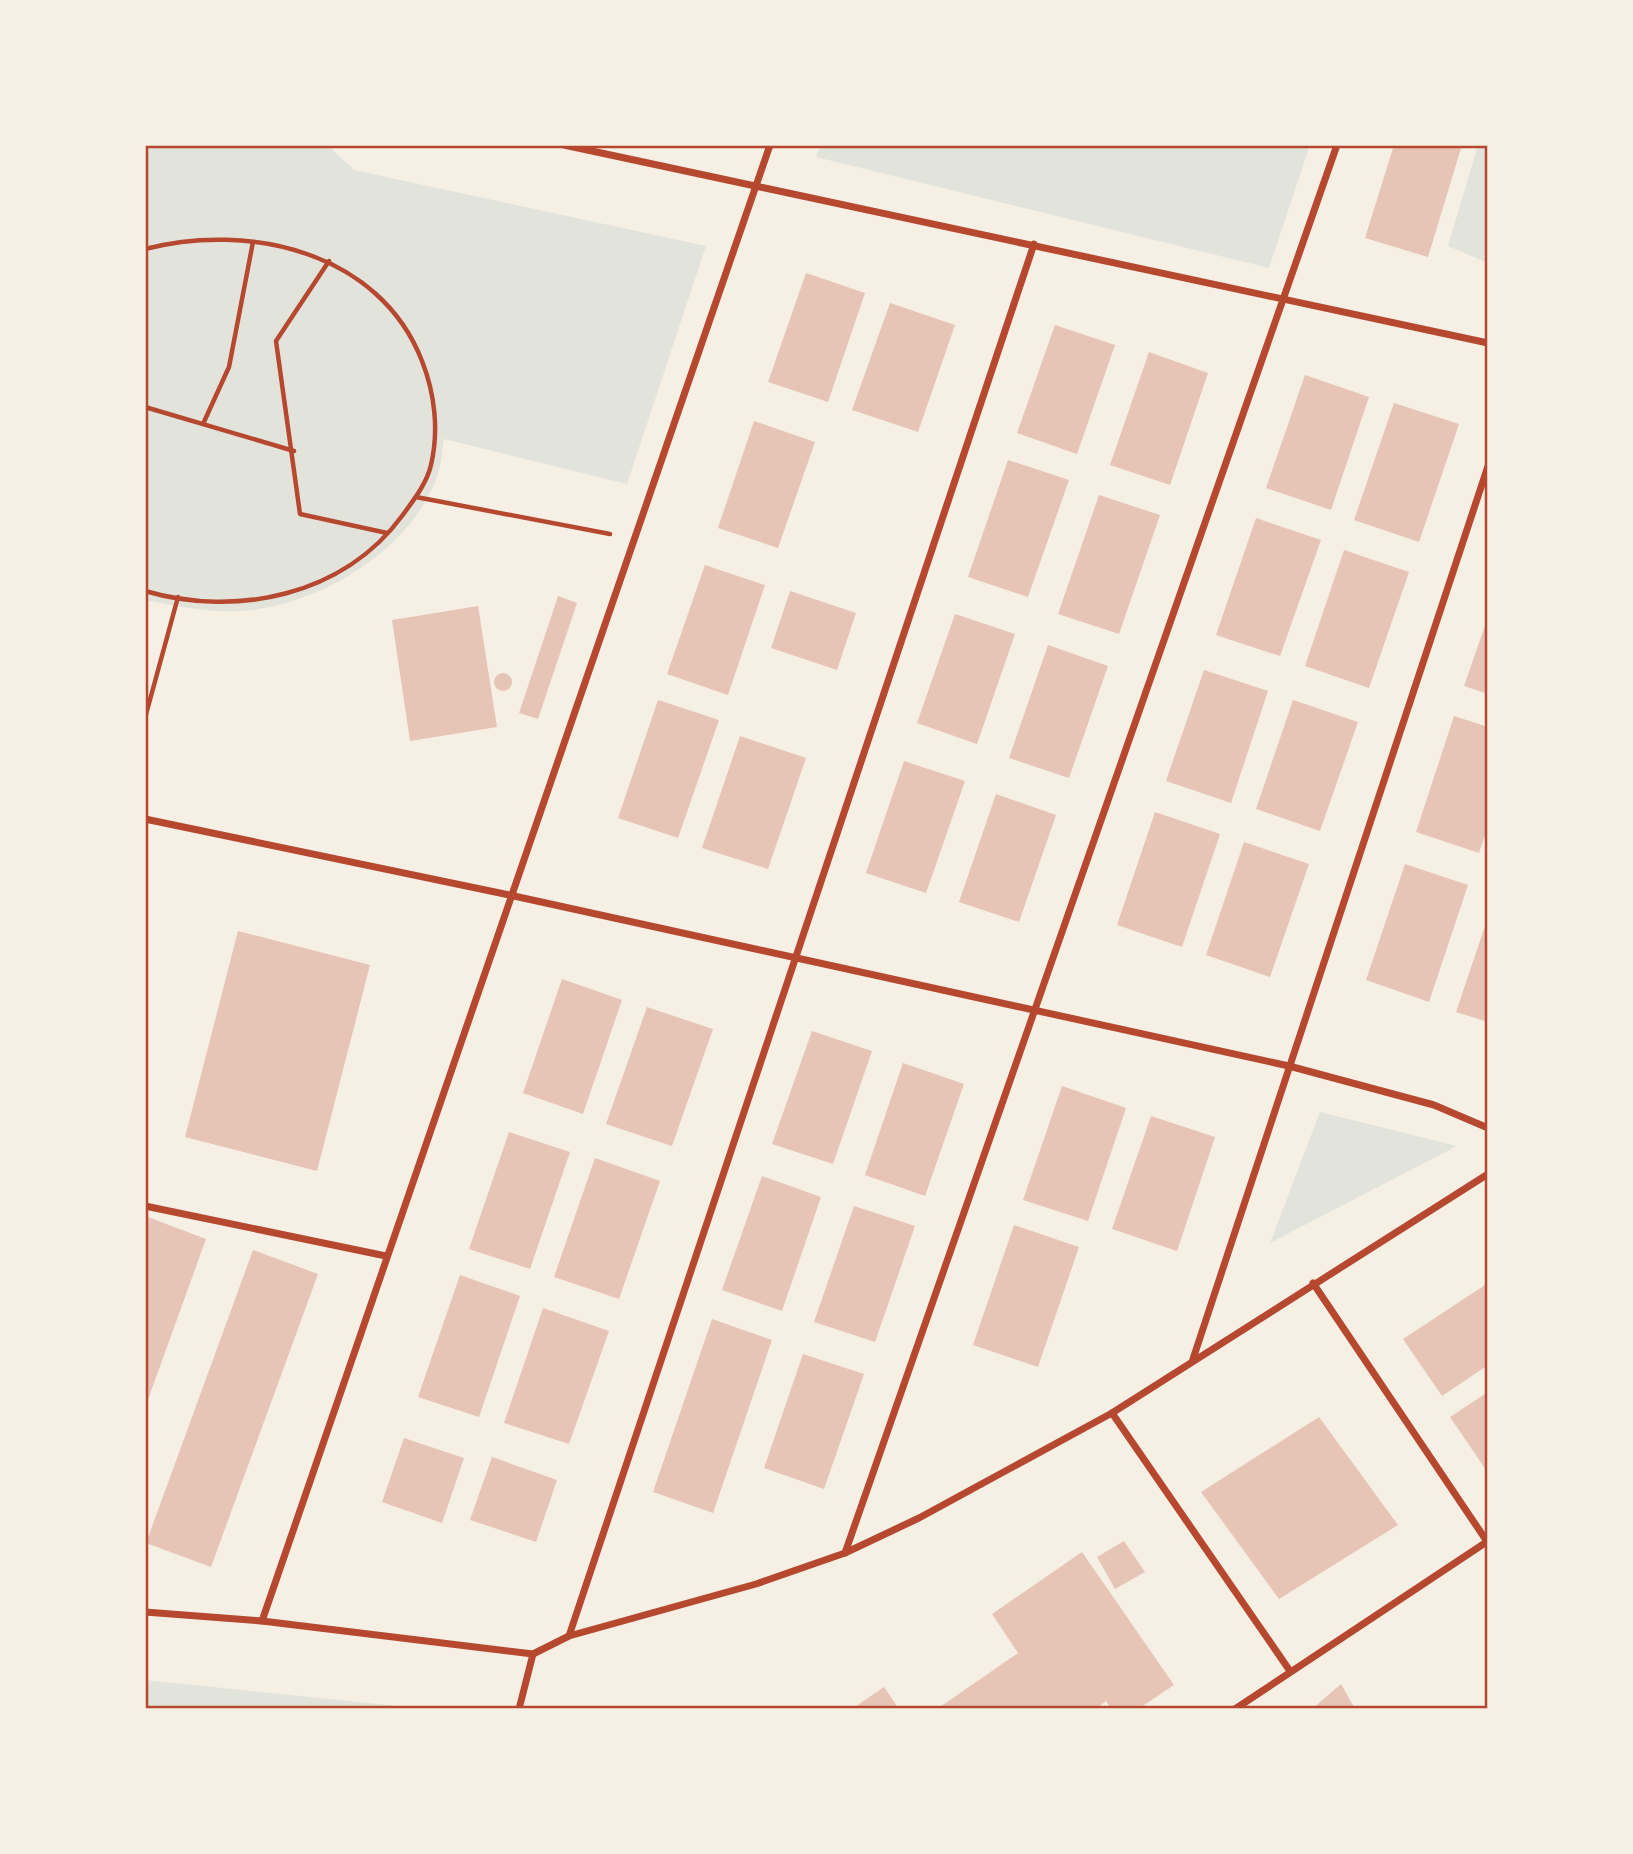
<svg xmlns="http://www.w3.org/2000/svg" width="1633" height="1854" viewBox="0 0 1633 1854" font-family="'Space Grotesk',sans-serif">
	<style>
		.green { fill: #e2e4dc }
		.building { fill: #e6c5b7 }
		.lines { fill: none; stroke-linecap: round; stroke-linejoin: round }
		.path { stroke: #b5482f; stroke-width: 4.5 }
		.minor { stroke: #b5482f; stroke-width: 7 }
		.neatline { fill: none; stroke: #b5482f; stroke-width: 2.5 }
	</style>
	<rect width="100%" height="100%" fill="#f6efe4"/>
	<g class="green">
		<path d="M146 145H328L354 170 706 246 627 484 444 439C442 449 442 461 439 470 417 546 325 602 251 610 216 614 180 607 145 600Z"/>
		<path d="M820 145H1310L1269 268 816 157Z"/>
		<path d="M1478 145H1488V263L1448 246Z"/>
		<path d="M1320 1112 1457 1146 1270 1243Z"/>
		<path d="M145 1680 427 1709H145Z"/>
	</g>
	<g class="building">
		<path d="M1394 145H1462L1428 257 1365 238Z"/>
		<path d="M806 273 865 293 828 402 768 382Z"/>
		<path d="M890 303 955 325 918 432 852 410Z"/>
		<path d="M1055 325 1115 345 1077 454 1017 433Z"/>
		<path d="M1149 352 1208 373 1170 485 1110 465Z"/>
		<path d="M1305 375 1369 397 1331 510 1266 488Z"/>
		<path d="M1394 403 1459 424 1419 542 1354 520Z"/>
		<path d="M754 421 815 442 778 548 718 528Z"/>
		<path d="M1008 460 1069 480 1028 597 968 577Z"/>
		<path d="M1099 495 1160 515 1119 634 1058 614Z"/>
		<path d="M1256 518 1321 540 1280 656 1216 635Z"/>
		<path d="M1344 550 1409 572 1369 688 1305 666Z"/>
		<path d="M705 565 765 585 728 695 667 674Z"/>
		<path d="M790 591 856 613 837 670 771 648Z"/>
		<path d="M558 596 577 603 538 719 519 713Z"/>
		<path d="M478 606 497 727 410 741 392 620Z"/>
		<path d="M955 614 1015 634 977 744 917 723Z"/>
		<path d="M1488 617V694L1464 686Z"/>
		<path d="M1048 645 1108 666 1069 778 1009 758Z"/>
		<path d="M1204 670 1268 691 1231 803 1166 781Z"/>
		<circle cx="503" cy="682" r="9"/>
		<path d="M658 700 719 720 678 838 618 818Z"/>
		<path d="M1293 700 1358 722 1320 831 1256 809Z"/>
		<path d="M1454 716 1488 727V826L1479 853 1416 832Z"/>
		<path d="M740 736 806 758 768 869 702 848Z"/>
		<path d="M904 761 965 781 926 893 866 873Z"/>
		<path d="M996 794 1056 815 1019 922 959 902Z"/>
		<path d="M1155 812 1220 834 1182 947 1117 925Z"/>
		<path d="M1244 842 1309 864 1270 977 1206 955Z"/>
		<path d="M1405 864 1468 885 1429 1002 1366 980Z"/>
		<path d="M1487 920H1488V1022L1456 1012Z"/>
		<path d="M238 931 370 965 317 1171 185 1137Z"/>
		<path d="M562 979 622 1000 583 1114 523 1093Z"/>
		<path d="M647 1007 713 1029 672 1146 606 1124Z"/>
		<path d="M812 1031 872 1051 833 1164 772 1144Z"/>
		<path d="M903 1063 964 1084 925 1196 865 1175Z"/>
		<path d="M1062 1086 1126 1108 1088 1221 1023 1200Z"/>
		<path d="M1151 1116 1215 1137 1177 1251 1112 1229Z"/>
		<path d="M509 1132 570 1152 530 1269 469 1249Z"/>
		<path d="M595 1158 660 1181 619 1299 554 1277Z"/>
		<path d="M762 1176 821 1197 782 1311 722 1290Z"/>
		<path d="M854 1206 915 1226 875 1342 814 1322Z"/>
		<path d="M145 1216 206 1239 146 1405H145Z"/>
		<path d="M1014 1225 1079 1247 1038 1367 973 1345Z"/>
		<path d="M253 1250 318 1274 211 1567 146 1543Z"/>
		<path d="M460 1275 520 1296 479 1417 418 1397Z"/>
		<path d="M1488 1283V1365L1442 1396 1403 1339Z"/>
		<path d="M543 1308 609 1331 569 1444 504 1423Z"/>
		<path d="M712 1319 772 1340 713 1513 653 1492Z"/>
		<path d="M803 1354 864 1374 824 1489 764 1468Z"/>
		<path d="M1488 1392V1473L1450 1417Z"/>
		<path d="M1319 1417 1398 1525 1279 1599 1201 1492Z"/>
		<path d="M404 1438 464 1458 442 1523 382 1502Z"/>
		<path d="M492 1457 557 1480 536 1542 470 1520Z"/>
		<path d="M1124 1541 1145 1572 1115 1589 1097 1557Z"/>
		<path d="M1082 1552 1174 1685 1138 1709H1111L1106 1701 1095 1709H937L1018 1653 992 1614Z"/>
		<path d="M1341 1684 1355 1709H1312Z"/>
		<path d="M884 1687 899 1709H852Z"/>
	</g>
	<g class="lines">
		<g class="path">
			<path d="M145 249C249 222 380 252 422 361 435 394 439 431 431 465 427 483 413 501 402 516 344 595 237 618 145 591"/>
			<path d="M329 261 276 341 300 514 387 533"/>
			<path d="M145 407 294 451"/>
			<path d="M203 424 229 367 253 242"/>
			<path d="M416 497 610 534"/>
			<path d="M145 718 178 597"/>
		</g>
		<g class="minor">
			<path d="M564 145 1488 343"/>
			<path d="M145 819 514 896 1289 1066 1434 1105 1488 1128"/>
			<path d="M145 1206 386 1256"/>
			<path d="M1313 1283 1488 1543"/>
			<path d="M1193 1359 1488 466"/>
			<path d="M1112 1413 1290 1671"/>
			<path d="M845 1553 1337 145"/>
			<path d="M145 1612 262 1621 533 1654 569 1636 756 1584 845 1553 919 1518 1112 1413 1488 1174"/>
			<path d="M262 1621 770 145"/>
			<path d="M569 1636 1034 244"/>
			<path d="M519 1709 533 1654"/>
			<path d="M1235 1709 1488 1541"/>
		</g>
	</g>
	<rect width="1633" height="1854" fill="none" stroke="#f6efe4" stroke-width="294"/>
	<rect x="147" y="147" width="1339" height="1560" class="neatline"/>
</svg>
